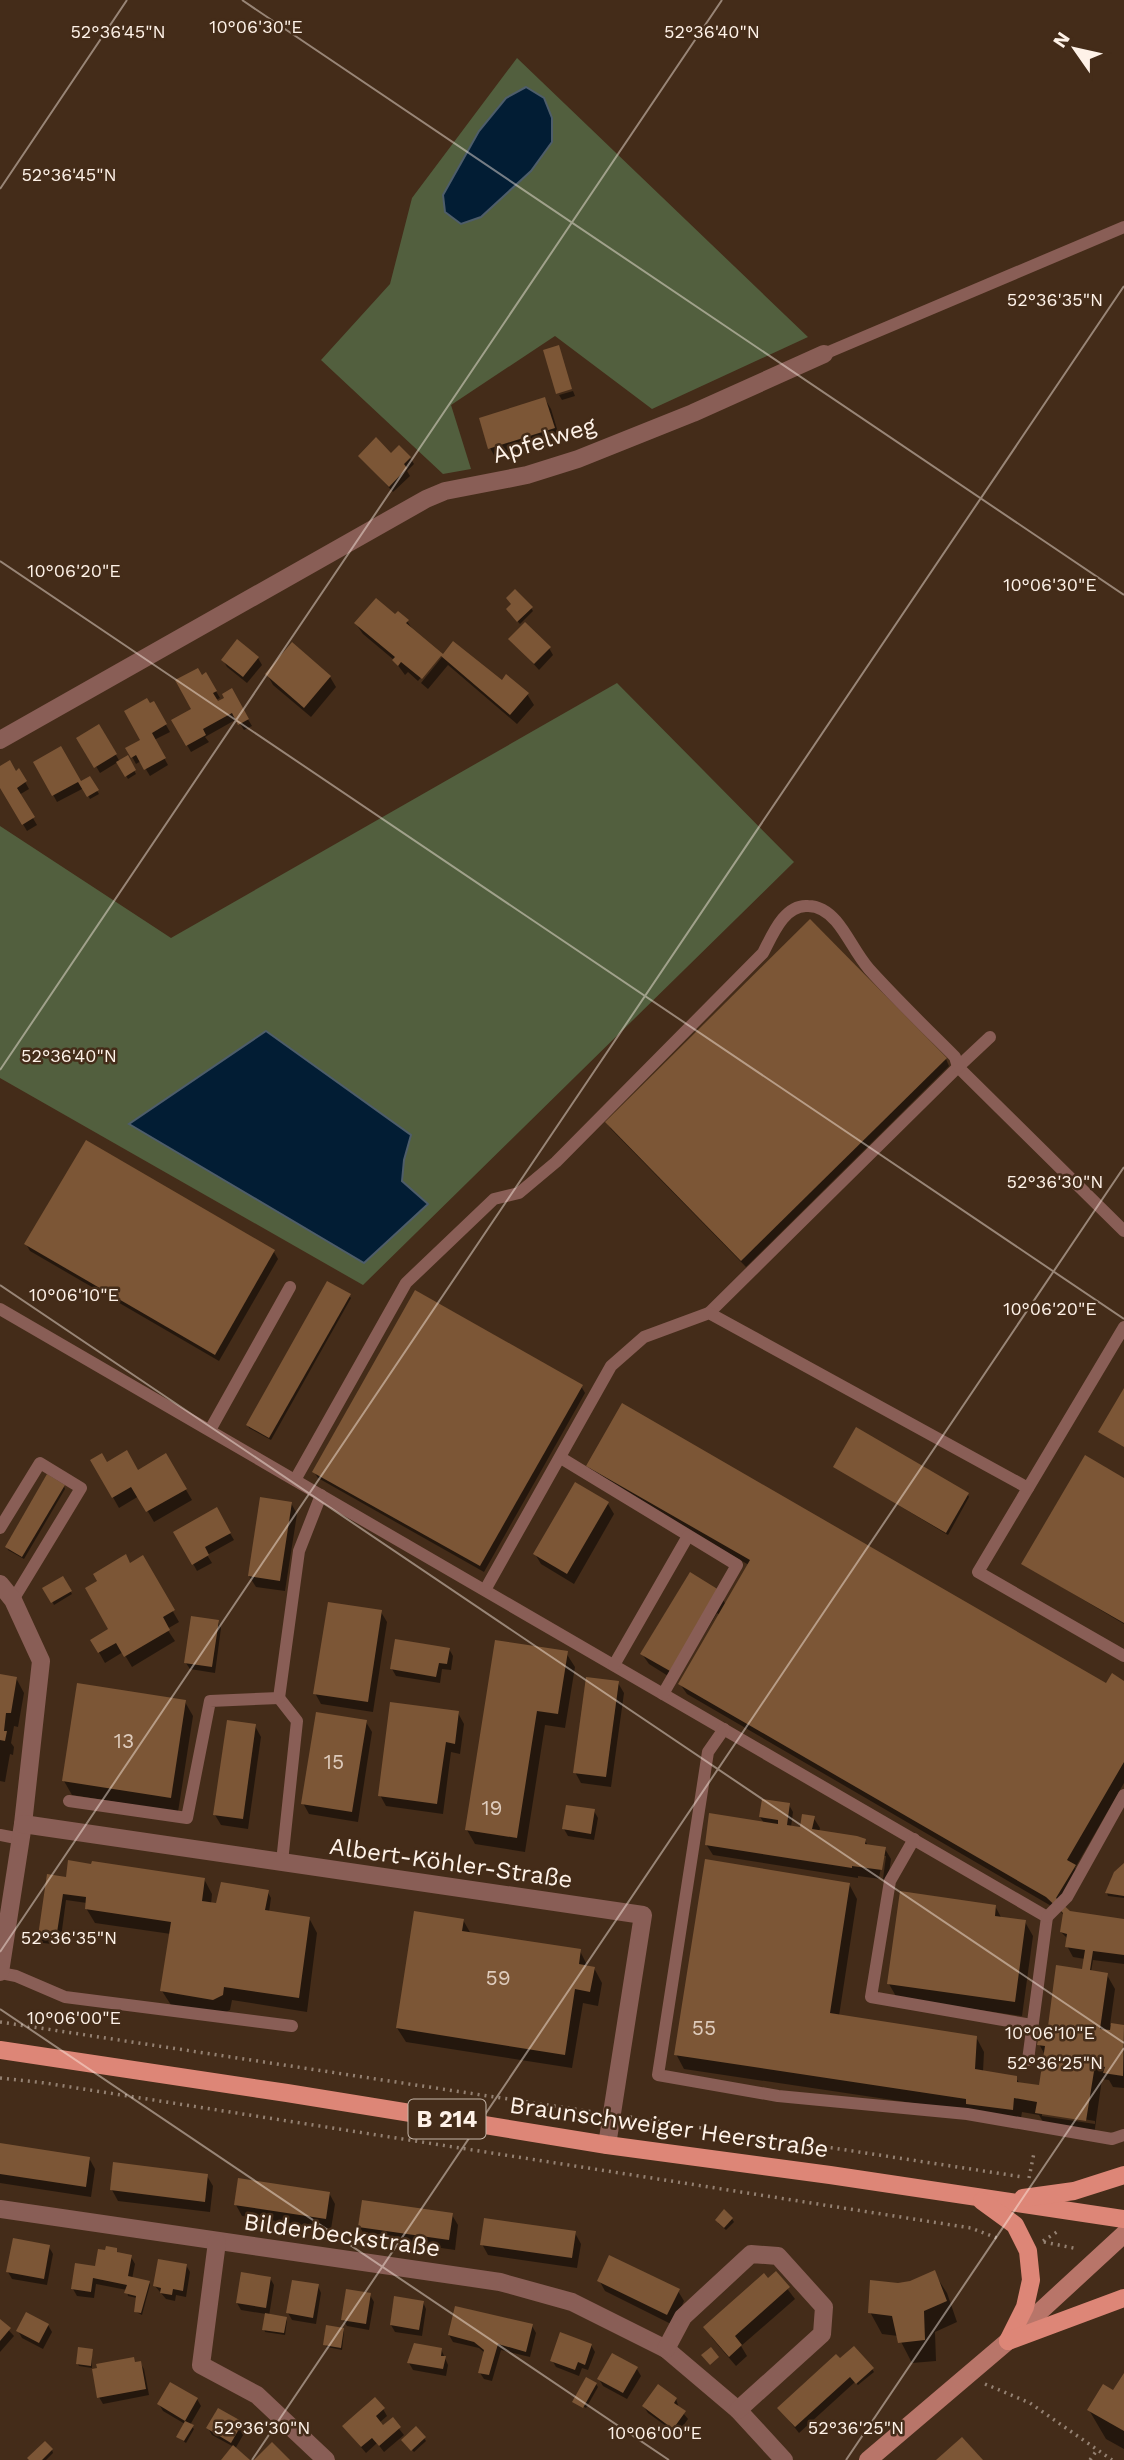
<svg xmlns="http://www.w3.org/2000/svg" width="1124" height="2460" viewBox="0 0 1124 2460" font-family="'Work Sans',sans-serif">
	<style>
		.green { fill: #525f3e; fill-rule: evenodd }
		.water { fill: #021d34; stroke: #4e5d6a; stroke-width: 2 }
		.shadow { fill: #0007; fill-rule: evenodd }
		.building { fill: #7c5636 }
		.lines { fill: none; stroke-linecap: round; stroke-linejoin: round }
		.path { stroke: #948172; stroke-width: 3.5; stroke-dasharray: 2 5; stroke-linecap: butt }
		.service { stroke: #895e56; stroke-width: 12 }
		.minor { stroke: #895e56; stroke-width: 18 }
		.secondary { stroke: #b87569; stroke-width: 18 }
		.primary { stroke: #dd8677; stroke-width: 18 }
		.ticks { fill: none; stroke: #fef2e8; stroke-width: 2; stroke-opacity: 0.45 }
		.labels { text-anchor: middle; stroke-width: 5; stroke-linejoin: round; paint-order: stroke }
		.number-label { font-size: 21px; fill: #decbbc }
		.shield { fill: #442c19; stroke: #c6b7aa; stroke-width: 2 }
		.shield-label { font-size: 23px; font-weight: bold; fill: #fef2e8 }
		.street-label { font-size: 24px; fill: #fef2e8; stroke: #442c19 }
		.ticks-label { font-size: 18px; text-anchor: middle; fill: #fef2e8; stroke: #442c19; stroke-width: 5; stroke-linejoin: round; paint-order: stroke }
	</style>
	<rect width="100%" height="100%" fill="#442c19"/>
	<g class="green">
		<path d="M517 58 808 337 652 409 555 336 451 405 471 469 443 474 321 360 390 284 412 198Z"/>
		<path d="M617 683 794 862 363 1285 0 1078V826L171 938ZM129 1124 411 1135 404 1160 402 1181 428 1204 364 1263Z"/>
	</g>
	<g class="water">
		<path d="M526 87 544 98 552 118V142L531 171 481 217 461 224 445 212 443 195 479 131 506 98Z"/>
		<path d="M266 1031 411 1135 404 1160 402 1181 428 1204 364 1263 129 1124Z"/>
	</g>
	<g class="shadow">
		<path d="M573 391 575 396 562 400 559 395Z"/>
		<path d="M545 399 551 409 560 439 496 459 490 448 481 419Z"/>
		<path d="M391 455 410 458 414 464 407 471 410 476 393 492 360 456Z"/>
		<path d="M512 605 531 608 533 611 520 624 509 612Z"/>
		<path d="M395 617 407 621 414 632 443 656 527 694 534 705 517 724 448 665 428 689 421 683 442 657 440 655 418 681 408 672 405 675 394 660 363 634 356 624Z"/>
		<path d="M511 639 549 648 553 655 539 670Z"/>
		<path d="M258 658 262 665 247 683 227 667 223 660Z"/>
		<path d="M206 674 220 698 216 700 218 704 226 699 231 691 252 726 244 730 237 719 205 737 209 742 191 752 173 721 194 709 201 677Z"/>
		<path d="M267 674 330 677 336 687 311 717 273 685Z"/>
		<path d="M154 704 170 732 154 740 168 765 150 776 141 761 136 764 128 749 143 740 149 706Z"/>
		<path d="M99 726 120 762 127 758 136 774 128 779 118 762 100 773 79 738Z"/>
		<path d="M61 749 80 783 89 778 99 794 90 799 84 788 57 802 36 763Z"/>
		<path d="M0 768 16 773 19 771 29 789 19 795 37 825 27 831 0 785Z"/>
		<path d="M946 1059 949 1066 746 1267 611 1129 607 1123Z"/>
		<path d="M86 1142 274 1252 278 1259 219 1361 30 1251 26 1244Z"/>
		<path d="M349 1296 351 1298 271 1440 249 1428 248 1425Z"/>
		<path d="M581 1386 585 1393 484 1572 318 1478 314 1472Z"/>
		<path d="M166 1456 192 1500 154 1522 139 1496 119 1508 92 1460 137 1472Z"/>
		<path d="M588 1466 1107 1686 1124 1683V1783L1075 1868 1079 1874 1060 1904 1069 1912 1124 1920V1964L1093 1960 1091 1972 1107 1975 1115 1989 1110 2025 1124 2027V2088L1113 2087 1109 2080 1102 2079 1094 2135 1046 2127 1039 2115 1022 2112 1020 2124 973 2112 684 2069 676 2054 849 1884 857 1899 839 2016 976 2037 984 2052 983 2072 1016 2078 1020 2084 1041 2087 1045 2055 1039 2044 1048 2036 1085 1972V1959L1073 1957 1067 1946 1068 1939 1061 1932 1064 1915 1054 1905 1053 1907 687 1694 680 1684 720 1615 717 1613 676 1681 649 1664 642 1654 718 1591 726 1605 749 1565 594 1476ZM1042 2112 1095 2121V2124L1042 2116Z"/>
		<path d="M835 1467 968 1495 969 1497 948 1535Z"/>
		<path d="M1124 1480V1624L1023 1564Z"/>
		<path d="M64 1486 65 1489 24 1559 8 1550 7 1547Z"/>
		<path d="M291 1503 297 1514 285 1591 256 1587 249 1576Z"/>
		<path d="M608 1504 614 1514 574 1584 541 1564 535 1554Z"/>
		<path d="M216 1509 234 1540 207 1555 212 1563 197 1571 176 1532Z"/>
		<path d="M142 1558 179 1622 167 1629 175 1641 132 1667 123 1652 105 1663 92 1640 111 1630 99 1581Z"/>
		<path d="M62 1578 72 1594 54 1605 45 1588Z"/>
		<path d="M381 1612 387 1622 373 1712 321 1704 315 1693Z"/>
		<path d="M218 1621 221 1628 215 1673 190 1669 186 1663Z"/>
		<path d="M449 1649 453 1656 451 1670 442 1669 440 1683 396 1676 392 1669Z"/>
		<path d="M566 1653 575 1667 565 1728 545 1725 525 1852 475 1844 467 1830Z"/>
		<path d="M0 1676 16 1678 24 1693 18 1727 14 1726 11 1743 14 1747 13 1755 10 1754 5 1782 0 1781Z"/>
		<path d="M618 1683 624 1693 611 1787 581 1783 575 1772Z"/>
		<path d="M185 1702 193 1716 178 1812 72 1795 64 1781Z"/>
		<path d="M458 1713 464 1724 460 1754 451 1752 443 1814 386 1806 380 1795Z"/>
		<path d="M366 1722 372 1732 358 1822 309 1814 303 1803Z"/>
		<path d="M255 1726 261 1737 248 1829 221 1825 215 1815Z"/>
		<path d="M789 1805 793 1812 791 1827 801 1829 813 1817 820 1828 819 1832 865 1840 868 1846 885 1849 891 1859 888 1880 858 1876V1878L713 1855 706 1844 764 1823 760 1817ZM883 1856H886L883 1879 879 1878Z"/>
		<path d="M594 1811 598 1818 594 1840 568 1836 564 1829Z"/>
		<path d="M1124 1865V1898L1108 1896 1107 1893Z"/>
		<path d="M67 1879H204L212 1894 211 1904 220 1905 267 1891 271 1898 269 1912 309 1918 317 1933 307 2012 232 2000 230 2010 222 2014 171 2005 162 1991 171 1934 95 1923 86 1908 87 1903 66 1900 60 1945 43 1943 39 1936Z"/>
		<path d="M995 1906 1002 1919 1025 1922 1033 1936 1022 2016 897 1998 889 1984Z"/>
		<path d="M463 1920 471 1934 580 1951 588 1967 594 1968 602 1983 598 2006 583 2003 572 2068 406 2042 397 2028Z"/>
		<path d="M0 2145 89 2158 95 2169 91 2197 0 2183Z"/>
		<path d="M207 2176 213 2186 210 2212 118 2201 112 2190Z"/>
		<path d="M329 2193 335 2204 331 2229 242 2216 236 2205Z"/>
		<path d="M452 2215 458 2225 455 2250 366 2237 359 2226Z"/>
		<path d="M732 2219 734 2222 726 2230 718 2223Z"/>
		<path d="M575 2233 581 2244 577 2268 488 2255 482 2244Z"/>
		<path d="M49 2247 53 2254 47 2285 12 2279 8 2272Z"/>
		<path d="M116 2250 119 2254 131 2257 135 2264 132 2279 149 2282 150 2285 142 2315 136 2312 137 2298 128 2296 127 2290 96 2284 94 2298 77 2296 73 2289Z"/>
		<path d="M186 2265 190 2272 186 2297 176 2295 175 2301 166 2299 155 2286Z"/>
		<path d="M934 2273 947 2293 957 2322 935 2332 936 2361 912 2363 898 2336 882 2334 870 2312 898 2285 910 2283Z"/>
		<path d="M776 2274 795 2299 741 2346 747 2356 736 2366 712 2338 706 2327Z"/>
		<path d="M270 2278 274 2285 269 2316 286 2319 287 2321 285 2335 265 2332 264 2329 266 2314 241 2310 237 2303Z"/>
		<path d="M599 2280 678 2291 684 2301 673 2325 605 2291Z"/>
		<path d="M318 2286 321 2293 316 2324 292 2320 288 2313Z"/>
		<path d="M370 2295 374 2302 369 2330 347 2326 343 2320Z"/>
		<path d="M423 2302 426 2309 422 2336 395 2332 391 2325Z"/>
		<path d="M0 2321 14 2336 0 2352Z"/>
		<path d="M48 2325 52 2332 43 2349 22 2338 18 2331Z"/>
		<path d="M532 2326 536 2333 530 2357 501 2350 492 2381 484 2379 480 2373 485 2353 479 2348 453 2342 449 2335Z"/>
		<path d="M343 2329 344 2332 342 2350 327 2347 325 2344Z"/>
		<path d="M591 2345 595 2352 588 2370 582 2368 579 2376 556 2367 552 2360Z"/>
		<path d="M441 2349 448 2365 446 2376 413 2370 409 2363Z"/>
		<path d="M92 2351V2368L79 2366 78 2364Z"/>
		<path d="M140 2363 144 2369 149 2395 103 2404 99 2397 136 2364Z"/>
		<path d="M845 2366 872 2369 874 2372 858 2385 855 2382 799 2433 779 2408Z"/>
		<path d="M637 2369 641 2376 627 2399 603 2386 599 2379Z"/>
		<path d="M1124 2376V2449L1106 2439 1089 2410 1113 2392Z"/>
		<path d="M596 2384 598 2387 586 2408 574 2401Z"/>
		<path d="M197 2399 201 2406 190 2425 194 2429 186 2443 178 2437 185 2424 163 2411 159 2404Z"/>
		<path d="M676 2399 679 2408 688 2419 677 2434 648 2413 644 2407Z"/>
		<path d="M383 2409 387 2416 379 2423 383 2428 392 2420 404 2435 384 2452 377 2443 366 2453 349 2433Z"/>
		<path d="M242 2423 246 2430 235 2449 248 2460H224L234 2447 212 2435 208 2428Z"/>
		<path d="M424 2438 426 2441 414 2452 405 2443Z"/>
		<path d="M52 2450 53 2453 46 2460H30Z"/>
	</g>
	<g class="building">
		<path d="M559 345 572 389 556 394 543 350Z"/>
		<path d="M545 397 555 428 488 449 479 418Z"/>
		<path d="M376 437 391 453 399 445 411 457 404 464 407 468 389 487 358 456Z"/>
		<path d="M515 589 533 607 517 622 506 609 511 604 506 598Z"/>
		<path d="M376 598 395 614 398 611 409 620 406 623 443 654 453 641 502 680 506 674 529 693 510 715 441 656 422 679 401 662 398 666 392 660 395 657 354 623Z"/>
		<path d="M525 622 551 647 534 664 508 639Z"/>
		<path d="M237 639 259 657 243 677 221 660Z"/>
		<path d="M292 642 331 676 304 708 265 674Z"/>
		<path d="M198 668 202 675 206 672 217 691 213 693 218 701 224 698 222 694 232 688 249 719 238 725 232 713 203 729 206 735 186 746 171 720 191 709 175 680Z"/>
		<path d="M147 698 150 703 154 701 167 724 152 733 166 758 144 770 136 755 131 758 125 748 140 740 124 711Z"/>
		<path d="M99 724 117 754 94 768 76 738Z"/>
		<path d="M61 746 81 781 90 776 99 790 87 797 78 782 52 796 33 762Z"/>
		<path d="M128 755 136 770 125 777 116 762Z"/>
		<path d="M10 760 16 771 19 768 27 781 17 788 35 817 22 825 0 788V766Z"/>
		<path d="M810 919 947 1058 741 1261 605 1122Z"/>
		<path d="M86 1140 275 1250 215 1355 24 1244Z"/>
		<path d="M327 1281 351 1294 269 1438 246 1425Z"/>
		<path d="M415 1290 583 1385 480 1566 312 1472Z"/>
		<path d="M1124 1388V1447L1098 1432Z"/>
		<path d="M622 1403 1106 1683 1112 1673 1124 1681V1762L1067 1860 1076 1865 1056 1898 1070 1911 1124 1919V1955L1093 1951 1090 1970 1108 1973 1100 2029 1110 2030 1111 2023 1124 2025 1123 2076 1103 2073 1105 2067 1095 2065 1086 2121 1035 2113 1037 2102 1014 2098 1013 2110 966 2104V2099L674 2055 705 1859 850 1883 830 2013 977 2036 975 2069 1017 2076V2082L1039 2085 1045 2046 1037 2045 1039 2033 1047 2034 1056 1965 1082 1969 1085 1950 1065 1947 1067 1934 1060 1932 1063 1913 1046 1897 678 1684 750 1560 586 1466Z"/>
		<path d="M856 1427 969 1493 946 1533 833 1467Z"/>
		<path d="M127 1450 138 1470 166 1453 187 1489 146 1512 131 1487 112 1498 90 1460 102 1453 107 1462Z"/>
		<path d="M1085 1455 1124 1478V1623L1021 1564Z"/>
		<path d="M47 1474 65 1485 22 1557 5 1547Z"/>
		<path d="M575 1482 609 1502 567 1574 533 1554Z"/>
		<path d="M260 1497 292 1502 280 1581 248 1576Z"/>
		<path d="M217 1507 231 1533 205 1547 209 1555 192 1565 173 1532Z"/>
		<path d="M126 1554 130 1563 143 1555 175 1610 163 1617 170 1630 124 1657 116 1643 98 1653 90 1640 108 1629 85 1588 97 1581 93 1574Z"/>
		<path d="M690 1572 719 1590 670 1671 640 1654Z"/>
		<path d="M63 1576 72 1591 51 1603 42 1588Z"/>
		<path d="M328 1602 382 1610 368 1702 313 1694Z"/>
		<path d="M191 1616 219 1620 212 1667 184 1663Z"/>
		<path d="M395 1639 450 1648 447 1664 439 1663 436 1677 390 1669Z"/>
		<path d="M495 1640 568 1651 558 1714 537 1711 517 1838 465 1830Z"/>
		<path d="M0 1674 17 1677 11 1713H6L4 1731H7L5 1741 0 1740Z"/>
		<path d="M586 1677 619 1681 606 1777 573 1773Z"/>
		<path d="M77 1683 186 1700 171 1798 62 1781Z"/>
		<path d="M390 1702 459 1711 455 1744 446 1742 437 1804 378 1796Z"/>
		<path d="M316 1712 367 1720 352 1812 301 1804Z"/>
		<path d="M227 1720 256 1724 243 1819 213 1815Z"/>
		<path d="M762 1799 790 1803 787 1825 800 1827 802 1814 815 1816 812 1829 857 1836 866 1839 865 1844 886 1847 882 1870 852 1866V1868L705 1845 709 1813 778 1824V1820L759 1817Z"/>
		<path d="M566 1805 595 1809 591 1834 562 1829Z"/>
		<path d="M68 1860 91 1864 92 1861 205 1878 202 1901 216 1903 221 1882 269 1890 265 1910 310 1917 299 1998 224 1987 223 1995 213 2000 160 1991 171 1922 85 1909 86 1897 63 1894 56 1939 38 1936 47 1874 66 1877Z"/>
		<path d="M1124 1863V1896L1105 1893 1114 1872Z"/>
		<path d="M900 1891 996 1905 995 1916 1026 1920 1015 2002 887 1984Z"/>
		<path d="M414 1911 464 1919 462 1931 581 1949 579 1964 595 1967 590 1992 575 1989 565 2055 396 2028Z"/>
		<path d="M0 2143 90 2157 86 2187 0 2174Z"/>
		<path d="M113 2162 208 2174 205 2202 110 2190Z"/>
		<path d="M238 2178 330 2192 326 2219 234 2205Z"/>
		<path d="M362 2200 453 2213 449 2240 358 2227Z"/>
		<path d="M724 2209 733 2218 724 2228 715 2220Z"/>
		<path d="M484 2218 576 2231 572 2258 480 2245Z"/>
		<path d="M13 2238 50 2245 44 2279 6 2272Z"/>
		<path d="M106 2246 117 2248V2252L132 2255 128 2276 150 2281 141 2313 134 2312 136 2296 124 2293 127 2285 93 2278 91 2292 71 2289 75 2263 95 2266 98 2249 105 2250Z"/>
		<path d="M609 2255 680 2289 667 2315 597 2281Z"/>
		<path d="M158 2259 187 2264 183 2291 173 2289 172 2295 160 2293 161 2288 153 2286Z"/>
		<path d="M935 2270 947 2301 924 2311 925 2340 898 2343 892 2316 868 2313 870 2280 898 2283 910 2281Z"/>
		<path d="M776 2271 790 2287 735 2336 742 2345 729 2357 703 2327 764 2273 768 2278Z"/>
		<path d="M241 2272 271 2277 266 2308 236 2303Z"/>
		<path d="M292 2280 319 2284 313 2318 286 2313Z"/>
		<path d="M346 2289 371 2293 366 2324 341 2320Z"/>
		<path d="M394 2296 424 2301 419 2330 390 2325Z"/>
		<path d="M455 2306 533 2324 526 2352 498 2344 489 2375 478 2373 484 2350 474 2342 448 2335Z"/>
		<path d="M26 2312 49 2324 39 2343 16 2331Z"/>
		<path d="M265 2313 287 2317 284 2333 262 2330Z"/>
		<path d="M0 2319 11 2328 0 2341Z"/>
		<path d="M326 2325 344 2328 341 2348 323 2345Z"/>
		<path d="M560 2332 592 2344 585 2365 578 2362 575 2370 550 2361Z"/>
		<path d="M414 2343 442 2348 441 2356H446L443 2369 407 2363Z"/>
		<path d="M854 2346 874 2368 856 2384 850 2377 795 2427 777 2408 836 2354 840 2358Z"/>
		<path d="M78 2347 93 2349 91 2366 76 2364Z"/>
		<path d="M711 2347 719 2357 710 2365 701 2355Z"/>
		<path d="M612 2353 638 2367 623 2393 597 2379Z"/>
		<path d="M134 2357 135 2362 141 2361 146 2389 97 2398 92 2369 97 2368 96 2364Z"/>
		<path d="M1124 2373V2431L1087 2410 1103 2384 1113 2390Z"/>
		<path d="M586 2377 597 2383 583 2408 572 2402Z"/>
		<path d="M170 2382 198 2398 185 2421 157 2404Z"/>
		<path d="M658 2384 677 2398 674 2403 686 2411 673 2429 642 2406Z"/>
		<path d="M375 2397 385 2408 376 2416 383 2425 393 2417 401 2427 379 2446 372 2438 361 2447 342 2426Z"/>
		<path d="M218 2408 243 2422 231 2443 206 2428Z"/>
		<path d="M185 2421 194 2425 184 2441 176 2437Z"/>
		<path d="M416 2426 426 2437 411 2451 401 2440Z"/>
		<path d="M962 2437 983 2460H936Z"/>
		<path d="M45 2441 53 2449 42 2460H29L27 2458Z"/>
		<path d="M272 2442 290 2460H254Z"/>
		<path d="M233 2445 250 2460H221Z"/>
	</g>
	<g class="lines">
		<g class="path">
			<path d="M0 2022 594 2112"/>
			<path d="M0 2078 45 2083 971 2228 997 2238"/>
			<path d="M630 2117 1023 2177"/>
			<path d="M1029 2178 1034 2153"/>
			<path d="M1043 2241 1060 2230"/>
			<path d="M1044 2242 1078 2249"/>
			<path d="M985 2384 1030 2403 1112 2460"/>
			<path d="M1090 2460 1097 2450"/>
		</g>
		<g class="service">
			<path d="M824 354 1124 227"/>
			<path d="M0 1309 1047 1917 1028 2060"/>
			<path d="M709 1313 958 1067 1124 1231"/>
			<path d="M1124 1327 978 1572 1124 1656"/>
			<path d="M210 1430 290 1287"/>
			<path d="M561 1458 737 1565 663 1694"/>
			<path d="M295 1480 406 1283 494 1199 519 1193 556 1162 763 953C772 936 784 904 808 906 819 906 829 913 836 921 848 935 856 954 869 969 896 999 926 1028 955 1057L958 1067 990 1037"/>
			<path d="M0 1528 40 1463 81 1488 13 1600"/>
			<path d="M485 1590 611 1366 644 1337 709 1313 1028 1488"/>
			<path d="M614 1665 688 1536"/>
			<path d="M279 1698 297 1721 282 1862"/>
			<path d="M724 1729 708 1752 658 2075 778 2096 967 2114 1112 2139 1124 2135"/>
			<path d="M69 1801 187 1818 210 1701 279 1698 299 1551 321 1495"/>
			<path d="M0 1835 21 1839"/>
			<path d="M914 1839 890 1881 871 1997 1032 2025"/>
			<path d="M1047 1917 1067 1897 1124 1795"/>
			<path d="M0 1973 16 1976 65 1997 292 2026"/>
		</g>
		<g class="minor">
			<path d="M0 740 426 499 445 491 527 475 578 459 693 413 824 354"/>
			<path d="M0 1584 13 1600 41 1661 23 1824 0 1972"/>
			<path d="M23 1824 643 1915 607 2145"/>
			<path d="M0 2209 500 2282 572 2302 666 2349 738 2410 784 2460"/>
			<path d="M217 2242 201 2365 257 2395 326 2460"/>
			<path d="M666 2349 683 2317 751 2254 778 2256 824 2307 822 2334 738 2410"/>
		</g>
		<path class="secondary" d="M868 2460 1008 2341 1124 2234"/>
		<g class="primary">
			<path d="M0 2050 287 2093 607 2145 830 2175 1124 2219"/>
			<path d="M1023 2198 1074 2191 1124 2175"/>
			<path d="M982 2201 1015 2225 1028 2251 1031 2280 1025 2307 1008 2341"/>
			<path d="M1008 2341 1124 2298"/>
		</g>
	</g>
	<path class="ticks" d="M242 0 1124 595M0 189 127 0M0 561 1124 1319M0 1070 722 0M0 1285 1124 2043M0 1952 1124 286M0 2009 669 2460M252 2460 1124 1167M846 2460 1124 2048"/>
	<g class="labels">
		<g class="number-label">
			<text x="124" y="1748">13</text>
			<text x="334" y="1769">15</text>
			<text x="492" y="1815">19</text>
			<text x="498" y="1985">59</text>
			<text x="704" y="2035">55</text>
		</g>
		<rect class="shield" x="408.5" y="2099.5" width="77" height="39" rx="5"/>
		<g class="shield-label">
			<text x="447" y="2127">B 214</text>
		</g>
		<g class="street-label">
			<text transform="translate(544 440) rotate(-17)" y="8">Apfelweg</text>
			<text transform="translate(451 1863) rotate(8)" y="8">Albert-Köhler-Straße</text>
			<text transform="translate(669 2127) rotate(8)" y="8">Braunschweiger Heerstraße</text>
			<text transform="translate(342 2235) rotate(8)" y="8">Bilderbeckstraße</text>
		</g>
	</g>
	<g class="ticks-label">
		<text x="256" y="33">10°06'30"E</text>
		<text x="118" y="38">52°36'45"N</text>
		<text x="712" y="38">52°36'40"N</text>
		<text x="69" y="181">52°36'45"N</text>
		<text x="1055" y="306">52°36'35"N</text>
		<text x="74" y="577">10°06'20"E</text>
		<text x="1050" y="591">10°06'30"E</text>
		<text x="69" y="1062">52°36'40"N</text>
		<text x="1055" y="1188">52°36'30"N</text>
		<text x="74" y="1301">10°06'10"E</text>
		<text x="1050" y="1315">10°06'20"E</text>
		<text x="69" y="1944">52°36'35"N</text>
		<text x="74" y="2024">10°06'00"E</text>
		<text x="1050" y="2039">10°06'10"E</text>
		<text x="1055" y="2069">52°36'25"N</text>
		<text x="262" y="2434">52°36'30"N</text>
		<text x="856" y="2434">52°36'25"N</text>
		<text x="655" y="2439">10°06'00"E</text>
	</g>
	<g transform="translate(1075 49) rotate(304)" stroke="#442c19" stroke-width="5" paint-order="stroke">
	<path d="M0-5L12 26L0 18L-12 26Z" fill="#fef2e8"/>
	<text y="-10" font-size="19" font-weight="bold" text-anchor="middle" fill="#fef2e8">N</text>
	</g>
</svg>
